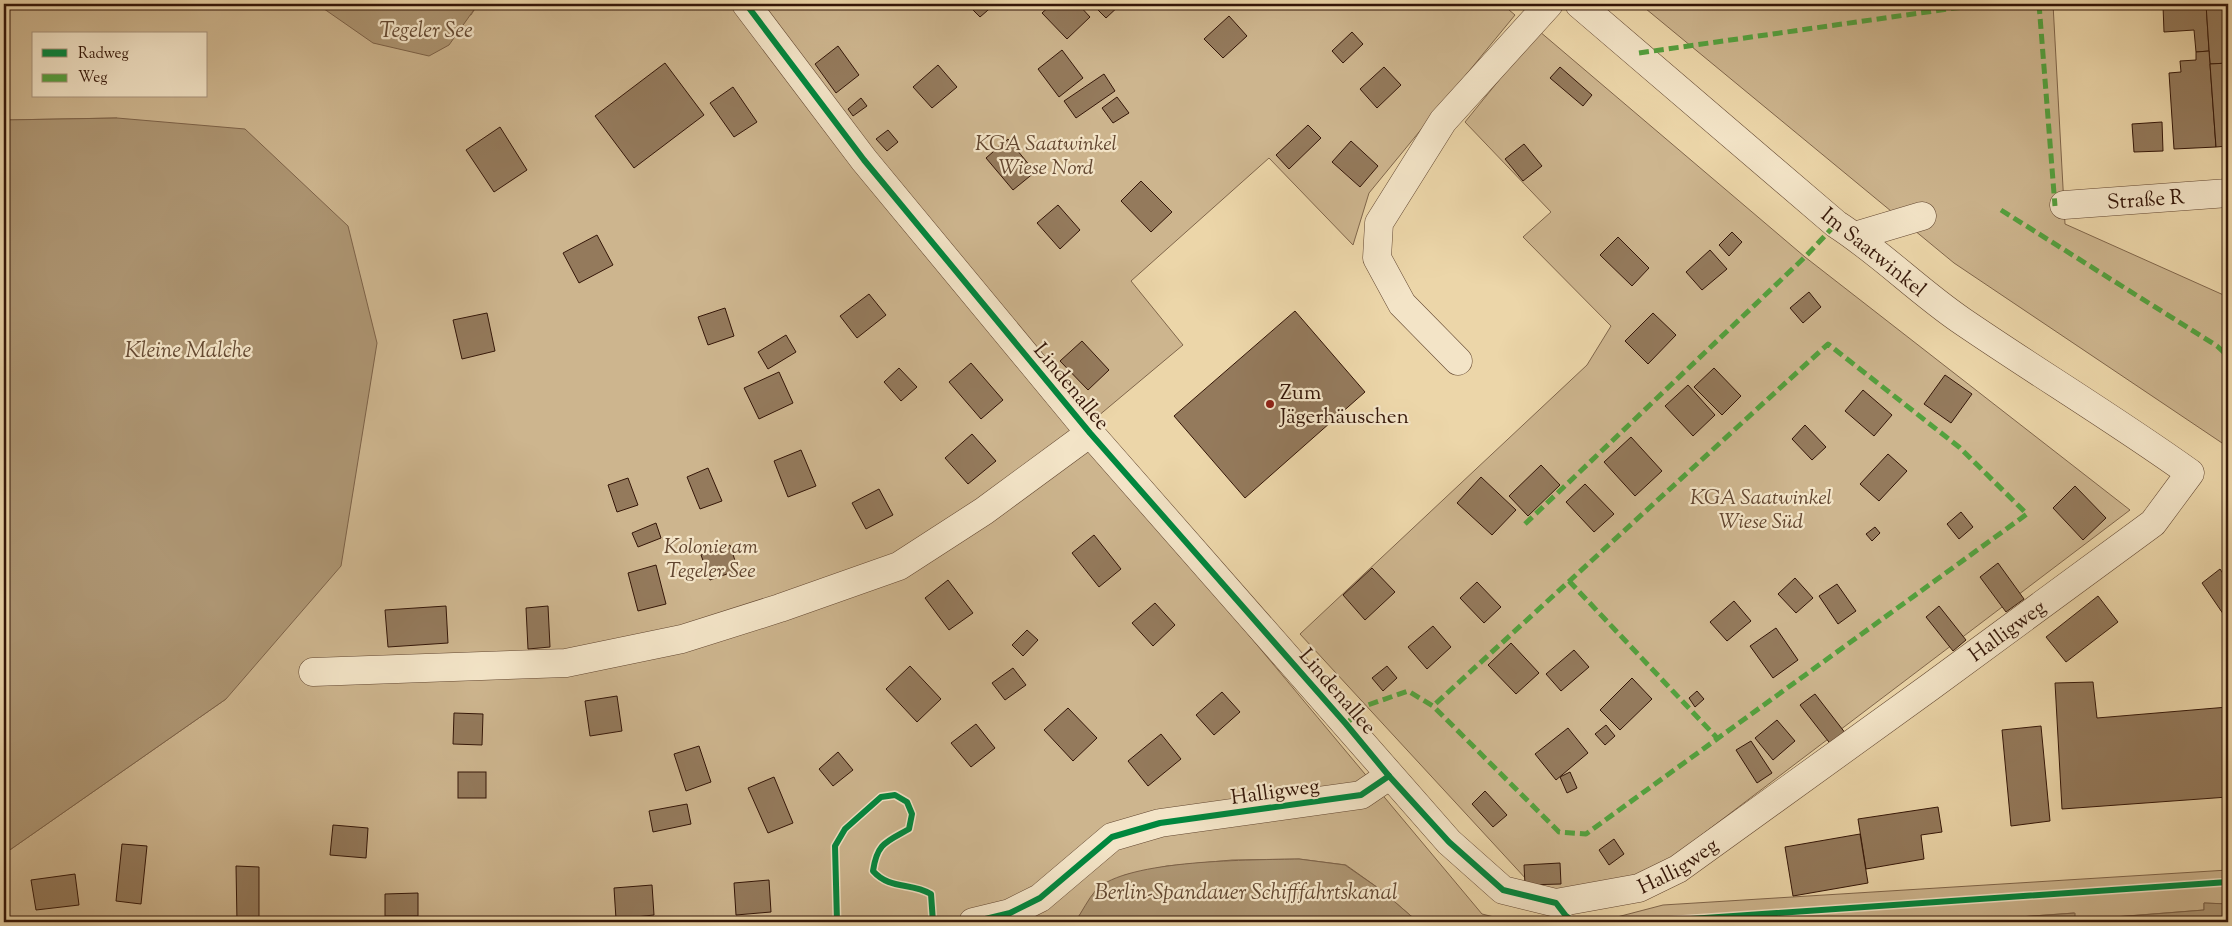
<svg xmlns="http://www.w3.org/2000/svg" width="2232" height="926" viewBox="0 0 2232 926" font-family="'Sorts Mill Goudy',serif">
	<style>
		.green { fill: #cdb58e; stroke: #80664b; fill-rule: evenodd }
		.water { fill: #ad9572; stroke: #7d6248 }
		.building { fill: #947a5c; stroke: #341608 }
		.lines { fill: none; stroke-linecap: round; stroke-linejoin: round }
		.minor-casing { stroke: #624630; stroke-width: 29 }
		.minor { stroke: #f3e4c7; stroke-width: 28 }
		.quiet { stroke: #53a13e; stroke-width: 5; stroke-dasharray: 10 5; stroke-linecap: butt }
		.cycleway-casing { stroke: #f3e4c7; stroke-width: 9 }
		.cycleway { stroke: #00873e; stroke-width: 6 }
		.poi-dot { fill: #8f2418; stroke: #f3e4c7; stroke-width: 2 }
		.labels { text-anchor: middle; stroke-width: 4.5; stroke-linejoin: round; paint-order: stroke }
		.park-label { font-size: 21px; font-style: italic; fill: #624630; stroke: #f3e4c7 }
		.street-label { font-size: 21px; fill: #341608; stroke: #f3e4c7 }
		.poi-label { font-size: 21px; fill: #341608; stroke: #f3e4c7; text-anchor: start }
		.water-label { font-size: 22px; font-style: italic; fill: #644932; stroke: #f3e4c7 }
	</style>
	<rect width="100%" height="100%" fill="#ecd6a9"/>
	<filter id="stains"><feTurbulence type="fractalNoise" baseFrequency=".004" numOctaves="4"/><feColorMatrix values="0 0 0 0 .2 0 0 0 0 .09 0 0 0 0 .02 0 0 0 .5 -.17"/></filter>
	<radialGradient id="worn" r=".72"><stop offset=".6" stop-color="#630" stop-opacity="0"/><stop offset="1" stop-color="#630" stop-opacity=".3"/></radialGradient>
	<g class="green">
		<path d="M4 4H317L328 10 471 15 478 4H1502L1515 15 1369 193 1353 245 1269 158 1131 281 1183 345 1079 432 1482 914 1514 922H1418L1381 890 1346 865 1299 859 1232 860 1167 866 1125 875 1097 889 1075 922H4V854L226 699 117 118 4 120ZM34 34H206V96H34Z"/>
		<path d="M1640 4H2053L2065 224 2228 297V447L1954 263Z"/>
		<path d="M1539 31 1805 257 2130 510 1637 884 1539 893 1300 634 1587 365 1611 326 1523 237 1551 212 1465 122Z"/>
		<path d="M2228 870V904L2204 903V910L2075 920 2074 913 1950 922H1598L1663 905Z"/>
	</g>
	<g class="water">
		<path d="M317 4H478L449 45 429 56 373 43Z"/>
		<path d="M117 118 245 129 348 226 377 343 341 566 226 699 4 854V120Z"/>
		<path d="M1299 859 1345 865 1381 890 1418 922H1075C1082 912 1088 899 1096 890 1126 859 1255 860 1299 859Z"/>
		<path d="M2204 903 2228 904V922H1950L2075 913V920H2078L2204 910Z"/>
	</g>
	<g class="building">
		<path d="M967 4H995L980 17Z"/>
		<path d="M1052 4H1078L1090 17 1067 39 1042 13Z"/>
		<path d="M1092 4H1121L1106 18Z"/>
		<path d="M2177 4H2206L2209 51 2196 52 2194 30 2164 32 2163 6Z"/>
		<path d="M2206 4H2228V63L2210 64Z"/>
		<path d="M1229 16 1247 36 1223 58 1204 39Z"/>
		<path d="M1352 32 1363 44 1343 63 1332 51Z"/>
		<path d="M838 46 859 75 836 93 815 64Z"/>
		<path d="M1062 50 1083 78 1059 97 1038 69Z"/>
		<path d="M2209 51 2216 147 2174 149 2169 73 2181 72 2180 61 2196 60V52Z"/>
		<path d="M665 63 704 115 634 168 595 116Z"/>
		<path d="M2228 63V146L2216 147 2210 64Z"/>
		<path d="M938 65 957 87 932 108 913 87Z"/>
		<path d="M1384 67 1401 85 1377 108 1360 89Z"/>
		<path d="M1560 67 1592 95 1583 106 1550 78Z"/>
		<path d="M1104 74 1115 91 1076 118 1064 101Z"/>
		<path d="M733 87 757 122 734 137 710 103Z"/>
		<path d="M1117 97 1129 113 1113 123 1102 108Z"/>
		<path d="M861 98 867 106 853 116 848 109Z"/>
		<path d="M2162 122 2163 151 2134 152 2132 124Z"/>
		<path d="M1308 125 1321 138 1289 169 1276 155Z"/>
		<path d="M500 127 527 170 494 192 466 150Z"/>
		<path d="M888 130 898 142 887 151 876 139Z"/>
		<path d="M1008 139 1035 172 1013 190 986 158Z"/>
		<path d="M1351 141 1378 166 1360 187 1332 162Z"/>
		<path d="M1524 144 1542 166 1523 181 1505 159Z"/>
		<path d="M1141 181 1172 212 1151 232 1121 201Z"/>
		<path d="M1058 205 1080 230 1060 249 1037 223Z"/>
		<path d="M1732 232 1742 242 1729 256 1719 245Z"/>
		<path d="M597 235 613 265 579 283 563 253Z"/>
		<path d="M1618 237 1649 268 1632 286 1600 255Z"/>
		<path d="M1710 250 1727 269 1702 290 1686 272Z"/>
		<path d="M1809 292 1821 307 1803 323 1790 308Z"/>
		<path d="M869 294 886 315 857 338 840 316Z"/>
		<path d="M725 308 734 336 708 345 698 317Z"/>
		<path d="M1295 311 1365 392 1245 498 1174 416Z"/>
		<path d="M487 313 495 351 462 359 453 320Z"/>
		<path d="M1653 313 1676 335 1648 364 1625 341Z"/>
		<path d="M786 335 796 352 768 369 758 352Z"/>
		<path d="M1082 341 1109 370 1088 390 1060 361Z"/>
		<path d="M971 363 1003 400 981 419 949 382Z"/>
		<path d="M899 368 917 387 901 401 884 382Z"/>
		<path d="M1714 368 1741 396 1722 415 1694 387Z"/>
		<path d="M779 372 793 403 759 419 744 388Z"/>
		<path d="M1945 375 1972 394 1951 423 1924 404Z"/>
		<path d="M1688 385 1715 415 1693 436 1665 406Z"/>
		<path d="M1863 390 1892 415 1874 436 1845 411Z"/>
		<path d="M1805 425 1826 447 1812 460 1792 439Z"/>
		<path d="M972 434 996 461 968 484 945 458Z"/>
		<path d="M1631 437 1662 471 1635 496 1604 462Z"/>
		<path d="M801 450 816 486 788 497 774 461Z"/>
		<path d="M1888 454 1907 471 1879 501 1860 484Z"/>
		<path d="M1541 465 1560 485 1528 516 1509 496Z"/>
		<path d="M708 468 722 501 700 509 687 477Z"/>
		<path d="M1481 477 1516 510 1492 535 1457 503Z"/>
		<path d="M628 478 638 505 617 512 608 485Z"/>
		<path d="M1585 484 1614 514 1594 532 1566 502Z"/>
		<path d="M2075 486 2106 518 2083 540 2053 508Z"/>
		<path d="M879 489 893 515 866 529 852 503Z"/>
		<path d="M1961 512 1973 527 1959 539 1947 524Z"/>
		<path d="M656 523 661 538 638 547 632 533Z"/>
		<path d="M1875 527 1880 533 1872 541 1866 534Z"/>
		<path d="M1094 535 1121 569 1099 587 1072 553Z"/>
		<path d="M730 545 738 570 710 580 701 555Z"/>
		<path d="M1998 563 2024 599 2006 612 1980 577Z"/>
		<path d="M656 565 666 604 638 611 628 573Z"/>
		<path d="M1372 568 1395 592 1365 620 1343 595Z"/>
		<path d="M2220 569 2228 581V621L2202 583Z"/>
		<path d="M1795 578 1813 598 1796 613 1778 594Z"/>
		<path d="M948 580 973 613 949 630 925 598Z"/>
		<path d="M1477 582 1501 607 1484 623 1460 598Z"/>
		<path d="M1837 584 1856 611 1838 624 1819 596Z"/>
		<path d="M2098 596 2118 622 2066 662 2046 637Z"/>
		<path d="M1734 601 1751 621 1727 641 1710 622Z"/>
		<path d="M1155 603 1175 625 1153 646 1132 623Z"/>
		<path d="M446 606 448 643 388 647 385 610Z"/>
		<path d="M548 606 550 647 528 649 526 608Z"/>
		<path d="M1939 606 1966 640 1953 651 1926 617Z"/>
		<path d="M1433 626 1451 647 1427 669 1408 647Z"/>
		<path d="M1776 628 1798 660 1773 678 1750 646Z"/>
		<path d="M1027 630 1038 640 1023 656 1012 645Z"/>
		<path d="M1511 643 1539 673 1516 694 1488 665Z"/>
		<path d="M1574 650 1589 667 1561 691 1546 674Z"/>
		<path d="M910 666 941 699 917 722 886 689Z"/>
		<path d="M1387 666 1397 678 1383 691 1372 678Z"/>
		<path d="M1013 668 1026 685 1005 700 992 683Z"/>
		<path d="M1632 678 1652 699 1620 730 1600 710Z"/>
		<path d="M2093 682 2097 718 2228 707V797L2062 809 2055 683Z"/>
		<path d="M1697 691 1704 699 1695 707 1689 698Z"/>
		<path d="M1222 692 1240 712 1214 735 1196 715Z"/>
		<path d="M1815 694 1846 734 1832 746 1800 705Z"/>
		<path d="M617 696 622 731 590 736 585 701Z"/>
		<path d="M1068 708 1097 738 1073 761 1044 730Z"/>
		<path d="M454 713 483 714 482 745 453 744Z"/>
		<path d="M1777 720 1795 741 1773 760 1755 738Z"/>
		<path d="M976 724 995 748 971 767 951 743Z"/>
		<path d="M1606 725 1615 736 1605 745 1595 734Z"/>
		<path d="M2041 726 2050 821 2011 826 2002 730Z"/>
		<path d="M1568 728 1588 753 1556 780 1535 754Z"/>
		<path d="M1161 734 1181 759 1148 786 1128 761Z"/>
		<path d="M1751 741 1772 773 1757 783 1736 750Z"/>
		<path d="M699 746 711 782 686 791 674 754Z"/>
		<path d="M838 752 853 770 833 786 819 769Z"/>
		<rect x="458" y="772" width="28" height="26"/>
		<path d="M1570 772 1577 788 1567 793 1560 777Z"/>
		<path d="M774 777 793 823 768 833 748 788Z"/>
		<path d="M1485 791 1507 815 1493 827 1472 804Z"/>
		<path d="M687 804 691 824 653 832 649 811Z"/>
		<path d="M1938 807 1942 832 1921 835 1924 859 1866 869 1858 819Z"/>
		<path d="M333 825 368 828 366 858 330 855Z"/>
		<path d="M1860 834 1868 883 1793 896 1785 847Z"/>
		<path d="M1614 839 1624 854 1609 865 1599 850Z"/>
		<path d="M122 844 147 846 141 904 116 901Z"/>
		<path d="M1560 863 1561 884 1525 885 1524 865Z"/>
		<path d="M236 866 259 867V922H237Z"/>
		<path d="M75 874 79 905 36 910 31 880Z"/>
		<path d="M769 880 771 912 736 915 734 883Z"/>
		<path d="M652 885 654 915 616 919 614 888Z"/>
		<path d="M418 893V916H385V894Z"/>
	</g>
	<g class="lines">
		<g class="minor-casing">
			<g id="minor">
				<path id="s1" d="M746 4 864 160 1090 433 1449 842 1503 890 1556 903 1639 888 1678 869 1930 687 2153 523 2190 473C2116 420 2038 373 1962 321 1918 291 1881 253 1836 224L1579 4"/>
				<path id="s2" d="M2064 205 2228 193"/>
				<path d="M1855 236 1922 216"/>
				<path d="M1458 361 1402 304 1377 258 1379 223 1443 121 1549 4"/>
				<path d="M313 672 566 663 682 639 780 608 899 566 984 511 1090 433"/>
				<path d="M973 922 1010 913 1040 898 1112 837 1160 823 1361 795 1389 776"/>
			</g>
		</g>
		<use href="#minor" class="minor"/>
		<g class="quiet">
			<path d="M2039 4 2055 206"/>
			<path d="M1639 53 1955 8 2005 4"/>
			<path d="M2001 210 2217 346 2228 356"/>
			<path d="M1525 524 1805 257 1836 224"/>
			<path d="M1569 581 1718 739"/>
			<path d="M1346 724 1365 706 1408 691 1433 706 1559 832 1586 834 2027 514 1959 447 1828 344 1433 706"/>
		</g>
		<g class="cycleway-casing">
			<g id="cycleway">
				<path d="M746 4 864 160 1090 433 1346 724 1389 776 1449 842 1503 890 1556 903 1566 916 1574 922"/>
				<path d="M837 922 835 846 845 829 881 797 895 795 907 802 912 814 909 829C886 842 877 843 873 871 890 890 910 882 931 894L933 922"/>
				<path d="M973 922 1010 913 1040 898 1112 837 1160 823 1361 795 1389 776"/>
				<path d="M1647 922 2228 882"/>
			</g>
		</g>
		<use href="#cycleway" class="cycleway"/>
	</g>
	<circle class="poi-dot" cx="1270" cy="404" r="5"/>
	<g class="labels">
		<g class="park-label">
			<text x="1046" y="150">KGA Saatwinkel<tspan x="1046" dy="24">Wiese Nord</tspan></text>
			<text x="1761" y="504">KGA Saatwinkel<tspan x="1761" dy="24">Wiese Süd</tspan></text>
			<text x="711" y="553">Kolonie am<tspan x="711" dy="24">Tegeler See</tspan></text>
		</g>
		<g class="street-label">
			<text dy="7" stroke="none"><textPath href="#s2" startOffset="82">Straße R</textPath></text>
			<text transform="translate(1874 252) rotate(39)" y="7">Im Saatwinkel</text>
			<text transform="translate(1072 386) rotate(50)" y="7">Lindenallee</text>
			<text dy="7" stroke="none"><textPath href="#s1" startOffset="1755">Halligweg</textPath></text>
			<text transform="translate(1338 691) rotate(49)" y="7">Lindenallee</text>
			<text transform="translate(1275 791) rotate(-8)" y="7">Halligweg</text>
			<text dy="7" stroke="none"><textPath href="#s1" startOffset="1350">Halligweg</textPath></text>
		</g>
		<g class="poi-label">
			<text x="1280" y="399">Zum<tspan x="1280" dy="24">Jägerhäuschen</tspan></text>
		</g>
		<g class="water-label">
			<text x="426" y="37">Tegeler See</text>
			<text x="188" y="357">Kleine Malche</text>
			<text x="1246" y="899">Berlin-Spandauer Schifffahrtskanal</text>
		</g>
	</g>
	<rect width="2232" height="926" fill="none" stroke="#ecd6a9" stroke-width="20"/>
	<rect x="5" y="5" width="2222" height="916" fill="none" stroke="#341608" stroke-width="2.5"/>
	<rect x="10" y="10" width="2212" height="906" fill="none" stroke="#341608"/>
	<rect x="32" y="32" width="175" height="65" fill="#f3e4c7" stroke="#a7927b"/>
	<rect x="42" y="49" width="25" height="8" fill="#00873e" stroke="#a7927b"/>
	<text x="78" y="58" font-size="15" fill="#341608">Radweg</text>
	<rect x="42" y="74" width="25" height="8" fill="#53a13e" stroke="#a7927b"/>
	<text x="78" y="82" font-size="15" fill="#341608">Weg</text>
	<rect width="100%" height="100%" filter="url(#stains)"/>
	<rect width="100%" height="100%" fill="url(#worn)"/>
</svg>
